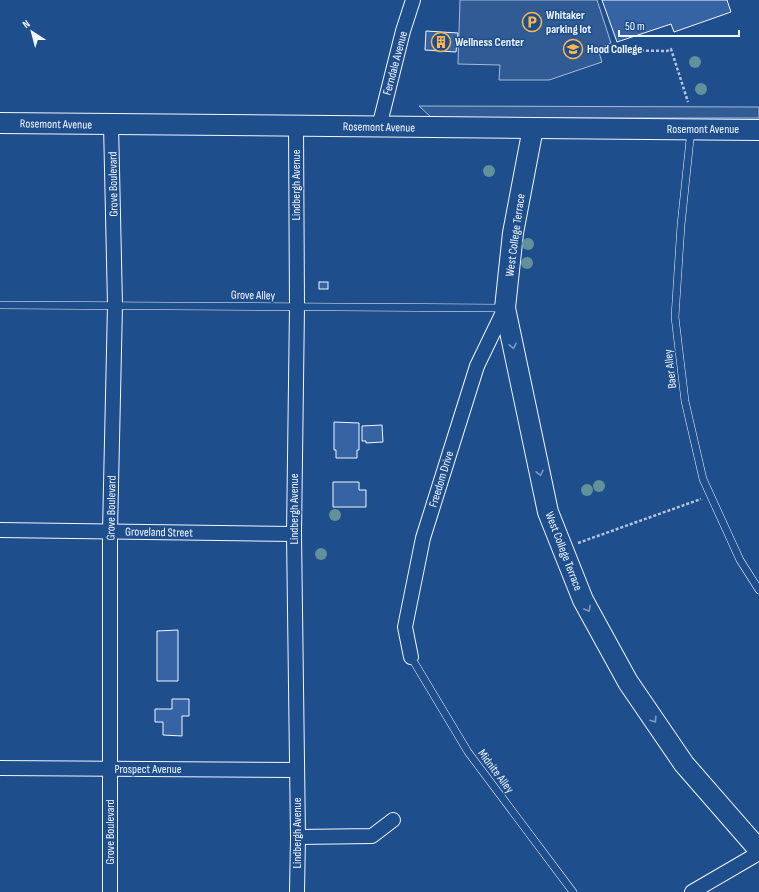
<svg xmlns="http://www.w3.org/2000/svg" width="759" height="892" viewBox="0 0 759 892" font-family="'Sofia Sans Condensed',sans-serif">
	<style>
		.parking { fill: #305b95; stroke: #a8bbd7 }
		.building { fill: #3563a3; stroke: #f2f6ff }
		.lines { fill: none; stroke-linecap: round; stroke-linejoin: round }
		.lane-casing { stroke: #f2f6ff; stroke-width: 8 }
		.street-casing { stroke: #f2f6ff; stroke-width: 16 }
		.secondary-casing { stroke: #f2f6ff; stroke-width: 22 }
		.path { stroke: #b3c4dc; stroke-width: 2.5; stroke-dasharray: 3 2; stroke-linecap: butt }
		.lane { stroke: #1f4e8c; stroke-width: 7 }
		.street { stroke: #1f4e8c; stroke-width: 14 }
		.secondary { stroke: #1f4e8c; stroke-width: 20 }
		.tree { fill: #61919a }
		.oneway { stroke: #7e9ac0 }
		.labels { text-anchor: middle; stroke-width: 3; stroke-linejoin: round; paint-order: stroke }
		.poi-label { font-size: 12px; font-weight: bold; fill: #f2f6ff; stroke: #1f4e8c; text-anchor: start }
		.street-label { font-size: 12px; fill: #f2f6ff; stroke: #1f4e8c }
	</style>
	<rect width="100%" height="100%" fill="#1f4e8c"/>
	<g class="parking">
		<path d="M460 0H597L611 43 598 49 602 62 549 80H499L500 65 458 64Z"/>
		<path d="M419 106 759 107V118H432Z"/>
	</g>
	<g class="building">
		<path d="M602 0H727L731 12 674 32 671 24 617 42Z"/>
		<path d="M426 31 458 33 456 52 425 50Z"/>
		<rect x="319" y="282" width="9" height="7"/>
		<path d="M334 422 359 423V450H357V458H336V450H334Z"/>
		<path d="M382 425 383 442 366 443V441H362V426Z"/>
		<path d="M333 482H359V490H366V507H333Z"/>
		<path d="M178 630V681H157V631Z"/>
		<path d="M172 699H189V716H182V736L163 735V722H155V709H172Z"/>
	</g>
	<g class="lines">
		<g class="lane-casing">
			<g id="lane">
				<path d="M691 130 681 225 675 317 685 401 703 479 740 560 759 590"/>
				<path d="M0 305 504 308"/>
				<path d="M411 657 468 752 573 892"/>
			</g>
		</g>
		<g class="street-casing">
			<g id="street">
				<path d="M296 126 297 307 294 534 298 837 297 892"/>
				<path d="M379 127 403 31 413 0"/>
				<path d="M0 530 294 534"/>
				<path d="M411 657 405 627 423 538 477 366 505 308"/>
				<path d="M0 768 297 770"/>
				<path d="M298 837 372 836 393 820"/>
				<path d="M110 892V531L115 305 111 124"/>
				<path d="M692 892 759 853"/>
			</g>
		</g>
		<g class="secondary-casing">
			<g id="secondary">
				<path d="M0 123 759 130"/>
				<path d="M533 128 513 233 505 308 548 512 583 600 628 682 684 764 759 850"/>
			</g>
		</g>
		<g class="path">
			<path d="M606 50 667 51 671 49 688 102"/>
			<path d="M578 543 701 499"/>
		</g>
		<use href="#lane" class="lane"/>
		<use href="#street" class="street"/>
		<use href="#secondary" class="secondary"/>
	</g>
	<g class="tree">
		<circle cx="695" cy="62" r="6"/>
		<circle cx="701" cy="89" r="6"/>
		<circle cx="489" cy="171" r="6"/>
		<circle cx="528" cy="244" r="6"/>
		<circle cx="527" cy="263" r="6"/>
		<circle cx="599" cy="486" r="6"/>
		<circle cx="587" cy="490" r="6"/>
		<circle cx="335" cy="515" r="6"/>
		<circle cx="321" cy="554" r="6"/>
	</g>
	<defs><path id="oneway-chevron" d="M-2-3.5L2.5 0L-2 3.5" fill="none" stroke-width="1.6" stroke-linecap="round" stroke-linejoin="round"/></defs>
	<g class="oneway">
		<use href="#oneway-chevron" transform="translate(513 346) rotate(78)"/>
		<use href="#oneway-chevron" transform="translate(540 473) rotate(78)"/>
		<use href="#oneway-chevron" transform="translate(588 609) rotate(61)"/>
		<use href="#oneway-chevron" transform="translate(654 720) rotate(56)"/>
	</g>
	<defs>
		<g id="parking-ring" transform="scale(1)"><circle r="9.5" fill="#1f4e8c" stroke="#ffb74d" stroke-width="1.5"/><path d="M-3.5-5.5H1a3.5 3.5 0 0 1 0 7H-1V5.5H-3.5ZM-1-3.4V-.6H.8a1.4 1.4 0 0 0 0-2.8Z" fill="#ffb74d"/></g>
		<g id="building-ring" transform="scale(1)"><circle r="9.5" fill="#1f4e8c" stroke="#ffb74d" stroke-width="1.5"/><path d="M-4-6H4V6H1V3H-1V6H-4ZM-2.5-4.3h1.7v1.8h-1.7ZM.8-4.3h1.7v1.8H.8ZM-2.5-1h1.7V.8h-1.7ZM.8-1h1.7V.8H.8Z" fill="#ffb74d"/></g>
		<g id="university-ring" transform="scale(1)"><circle r="9.5" fill="#1f4e8c" stroke="#ffb74d" stroke-width="1.5"/><path d="M0-5L7-2L0 1L-7-2ZM-4 1L0 2.5L4 1V4Q0 6-4 4Z" fill="#ffb74d"/></g>
	</defs>
	<g fill-rule="evenodd">
		<use href="#parking-ring" x="532" y="22"/>
		<use href="#building-ring" x="441" y="42"/>
		<use href="#university-ring" x="573" y="49"/>
	</g>
	<g class="labels">
		<g class="poi-label">
			<text x="546" y="19">Whitaker<tspan x="546" dy="14">parking lot</tspan></text>
			<text x="455" y="46">Wellness Center</text>
			<text x="587" y="53">Hood College</text>
		</g>
		<g class="street-label">
			<text transform="translate(395 63) rotate(-75)" y="4">Ferndale Avenue</text>
			<text transform="translate(56 124) rotate(1)" y="4">Rosemont Avenue</text>
			<text transform="translate(379 127) rotate(1)" y="4">Rosemont Avenue</text>
			<text x="703" y="133">Rosemont Avenue</text>
			<text transform="translate(113 184) rotate(-91)" y="4">Grove Boulevard</text>
			<text transform="translate(296 185) rotate(-90)" y="4">Lindbergh Avenue</text>
			<text transform="translate(515 235) rotate(-82)" y="4">West College Terrace</text>
			<text transform="translate(253 295) rotate(1)" y="4">Grove Alley</text>
			<text transform="translate(670 369) rotate(-97)" y="4">Baer Alley</text>
			<text transform="translate(441 479) rotate(-73)" y="4">Freedom Drive</text>
			<text transform="translate(111 508) rotate(-89)" y="4">Grove Boulevard</text>
			<text transform="translate(294 509) rotate(-90)" y="4">Lindbergh Avenue</text>
			<text transform="translate(159 532) rotate(1)" y="4">Groveland Street</text>
			<text transform="translate(564 551) rotate(69)" y="4">West College Terrace</text>
			<text x="148" y="773">Prospect Avenue</text>
			<text transform="translate(496 771) rotate(53)" y="4">Midnite Alley</text>
			<text transform="translate(110 832) rotate(-90)" y="4">Grove Boulevard</text>
			<text transform="translate(297 833) rotate(-90)" y="4">Lindbergh Avenue</text>
		</g>
	</g>
	<g transform="translate(32 32) rotate(324)" stroke="#1f4e8c" stroke-width="3" paint-order="stroke">
	<path d="M0-3L7 15L0 10L-7 15Z" fill="#f2f6ff"/>
	<text y="-6" font-size="11" font-weight="bold" text-anchor="middle" fill="#f2f6ff">N</text>
	</g>
	<path d="M619 30v6h120v-6" fill="none" stroke="#f2f6ff" stroke-width="2"/>
	<text x="625" y="30" font-size="12" fill="#f2f6ff" stroke="#1f4e8c" stroke-width="3" paint-order="stroke">50 m</text>
</svg>
